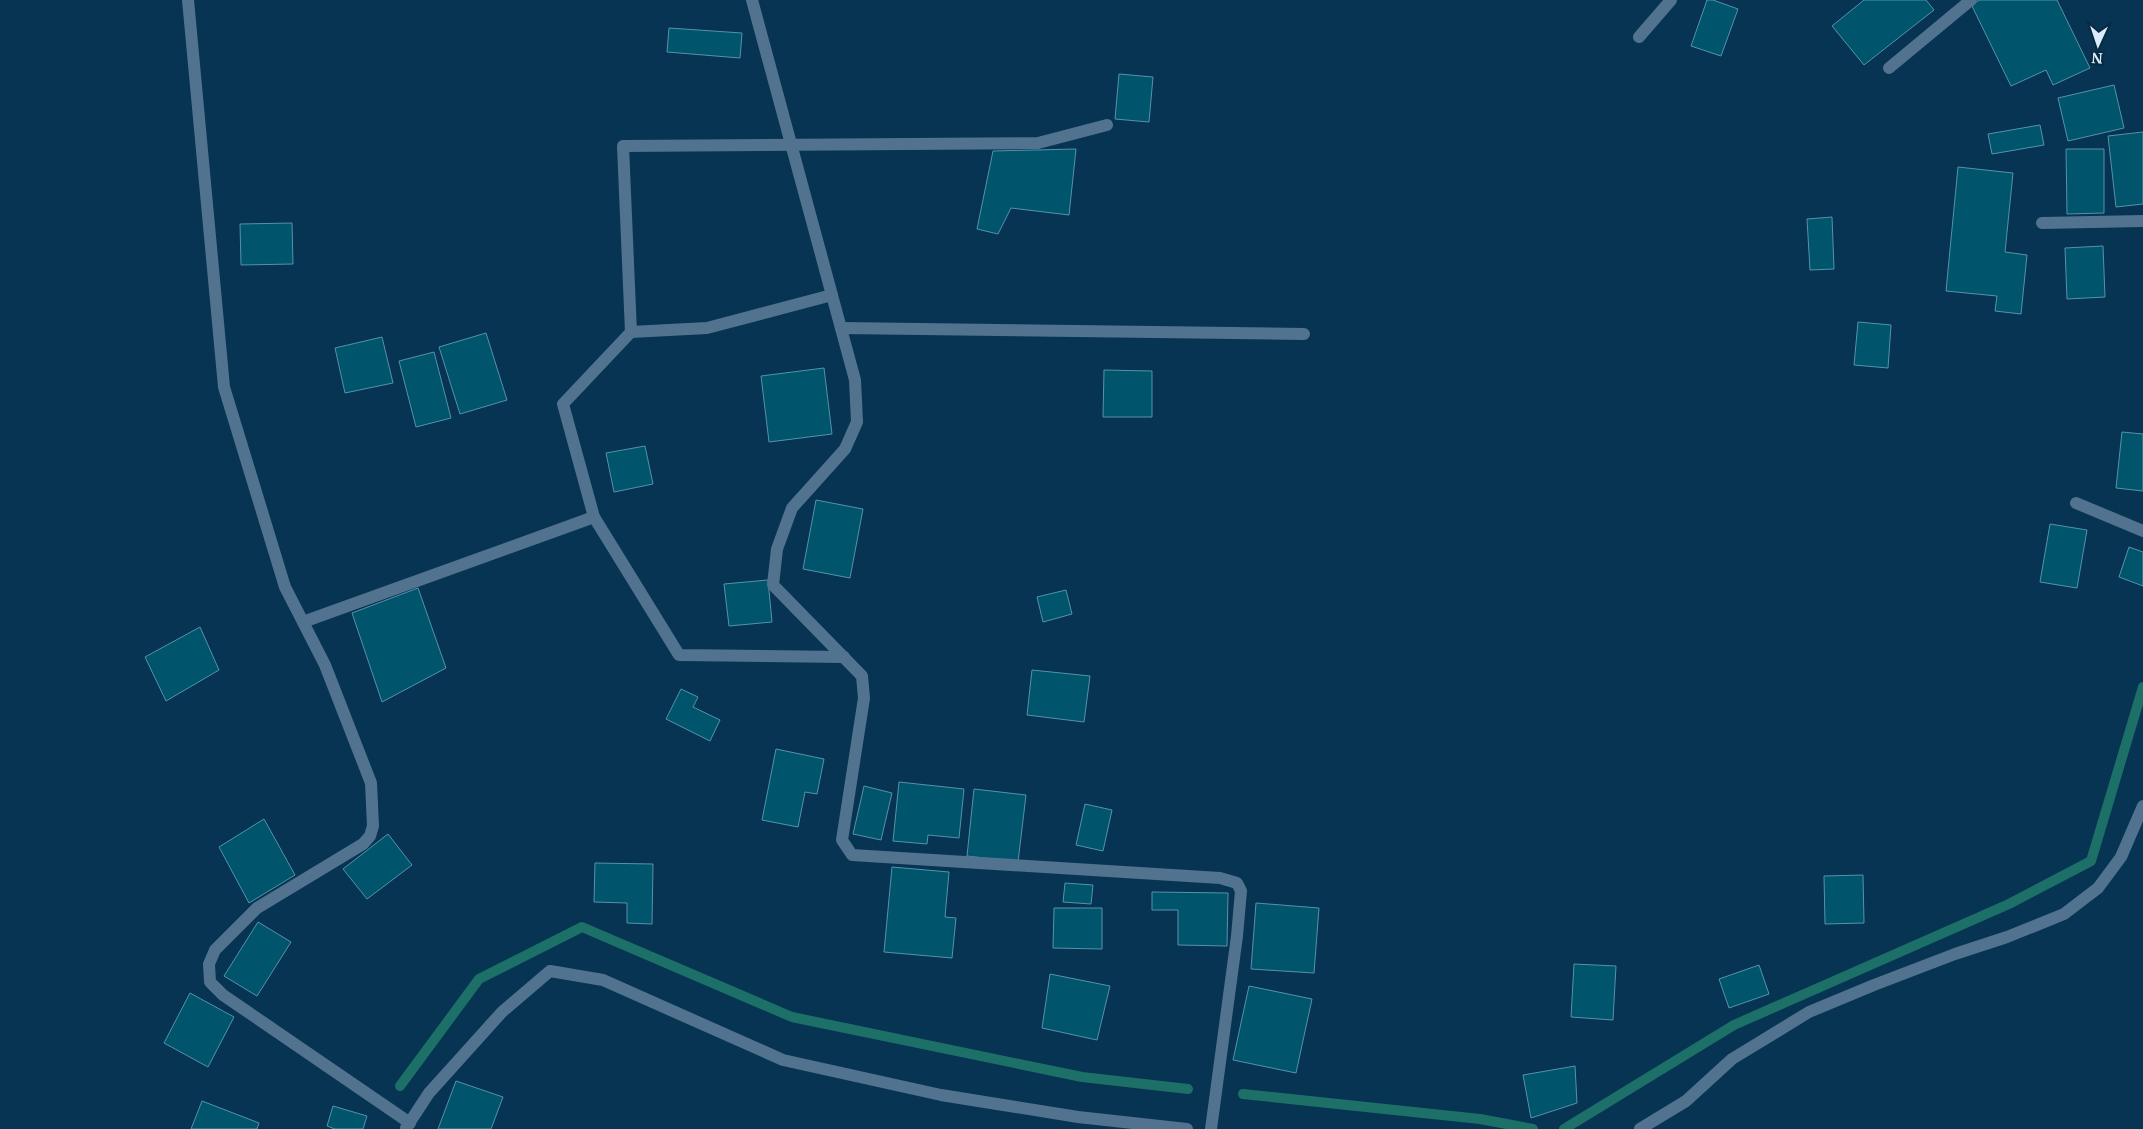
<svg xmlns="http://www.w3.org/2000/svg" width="2143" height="1129" viewBox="0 0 2143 1129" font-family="Merriweather,serif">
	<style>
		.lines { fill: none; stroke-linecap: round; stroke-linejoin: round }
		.stream { stroke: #1d7067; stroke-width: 10 }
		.building { fill: #00556c; stroke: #5692a9 }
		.minor { stroke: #51738f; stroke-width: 12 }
	</style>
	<rect width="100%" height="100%" fill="#063452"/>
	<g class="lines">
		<g class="stream">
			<path d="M400 1086 479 979 582 927 792 1017 1082 1077 1188 1089"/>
			<path d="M1243 1094 1480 1119 1533 1129"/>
			<path d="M1564 1129 1734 1025 2009 904 2091 861 2143 687"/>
		</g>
	</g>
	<g class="building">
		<path d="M1707 0H1713L1738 9 1721 56 1691 46Z"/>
		<path d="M1864 0H1926L1934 10 1864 65 1832 26Z"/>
		<path d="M1980 0H2057L2090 68 2053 85 2046 70 2011 86 1971 4Z"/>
		<path d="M669 28 742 33 740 58 667 52Z"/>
		<path d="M1119 74 1153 77 1149 122 1115 119Z"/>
		<path d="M2114 85 2124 128 2068 141 2058 98Z"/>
		<path d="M2040 125 2044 145 1992 154 1988 134Z"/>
		<path d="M2143 132V204L2116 207 2108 136Z"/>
		<path d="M1076 149 1069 215 1011 208 998 234 977 229 993 151Z"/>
		<path d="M2066 149H2104V213L2067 214Z"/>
		<path d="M1958 167 2013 173 2005 252 2027 255 2021 314 1995 311 1997 296 1946 291Z"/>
		<path d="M1832 217 1834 269 1810 270 1807 219Z"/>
		<path d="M292 223 293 264 241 265 240 224Z"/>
		<path d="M2103 246 2105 297 2067 299 2065 248Z"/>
		<path d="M1858 322 1891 325 1888 368 1854 365Z"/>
		<path d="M486 333 507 400 460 414 439 347Z"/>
		<path d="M382 337 393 383 345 393 335 348Z"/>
		<path d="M434 352 451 418 416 427 399 361Z"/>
		<path d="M824 368 832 434 769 442 761 376Z"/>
		<path d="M1104 370 1152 371V417H1103Z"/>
		<path d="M2122 432 2143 434V491L2116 488Z"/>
		<path d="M645 446 653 484 614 492 606 453Z"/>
		<path d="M816 500 863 509 850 578 803 569Z"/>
		<path d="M2050 524 2087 530 2077 588 2040 582Z"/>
		<path d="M2129 547 2143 552V586L2119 577Z"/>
		<path d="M768 580 772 622 729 626 724 584Z"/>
		<path d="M418 588 446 668 382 702 352 613Z"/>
		<path d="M1066 590 1072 614 1043 622 1037 597Z"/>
		<path d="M200 627 219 670 166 701 145 657Z"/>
		<path d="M1032 670 1090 676 1084 722 1027 715Z"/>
		<path d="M681 689 698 697 693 707 720 720 710 741 666 719Z"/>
		<path d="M776 749 824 759 817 794 805 792 798 827 762 820Z"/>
		<path d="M899 782 964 789 959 838 928 835 927 844 893 841Z"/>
		<path d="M864 786 892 793 881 840 853 834Z"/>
		<path d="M974 789 1026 795 1018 862 967 856Z"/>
		<path d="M1085 804 1112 810 1103 851 1076 845Z"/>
		<path d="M264 819 295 875 249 903 219 847Z"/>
		<path d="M388 834 412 865 367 899 343 869Z"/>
		<path d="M595 863 653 864 652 924 627 923V903L594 902Z"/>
		<path d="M892 867 949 872 945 917 956 918 952 958 884 952Z"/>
		<path d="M1863 875 1864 923 1825 924 1824 876Z"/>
		<path d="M1065 883 1093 885 1091 904 1063 902Z"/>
		<path d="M1152 892 1228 893 1227 946 1178 945V910H1152Z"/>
		<path d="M1256 903 1319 908 1314 973 1251 969Z"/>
		<path d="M1054 908H1102V949L1053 948Z"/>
		<path d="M258 922 291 942 257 996 224 976Z"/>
		<path d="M1574 964 1616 966 1613 1020 1571 1017Z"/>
		<path d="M1759 965 1769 994 1729 1008 1719 979Z"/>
		<path d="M1050 974 1110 986 1097 1040 1042 1028Z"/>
		<path d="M1249 986 1312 999 1296 1073 1233 1060Z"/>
		<path d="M190 993 234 1017 208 1067 164 1043Z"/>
		<path d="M1575 1066 1577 1103 1531 1118 1523 1075Z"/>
		<path d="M456 1081 503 1097 491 1129H438Z"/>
		<path d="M202 1101 259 1123 257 1129H191Z"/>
		<path d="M333 1106 367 1116 363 1129H335L327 1126Z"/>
	</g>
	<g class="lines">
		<g class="minor">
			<path d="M188 0 224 387 285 587 325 665 371 783 373 826 370 836 363 844 257 908 215 950 209 964 210 982 223 995 410 1123"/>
			<path d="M752 0 855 380 857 422 845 449 792 508 777 549 773 585 862 676 864 698 842 840 852 855 1220 878 1237 883 1241 891 1237 936 1211 1129"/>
			<path d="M1639 37 1671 0"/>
			<path d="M1889 68 1971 0"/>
			<path d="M2042 223 2143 221"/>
			<path d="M841 328 1304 334"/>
			<path d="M631 332 707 328 832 295"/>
			<path d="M2076 503 2143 531"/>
			<path d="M303 622 594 517"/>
			<path d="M844 657 679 655 594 517 563 404 631 332 623 146 1038 143 1107 125"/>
			<path d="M406 1128 429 1093 502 1012 550 971 603 980 783 1060 941 1095 1078 1117 1187 1129"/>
			<path d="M1640 1129 1686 1101 1732 1059 1809 1012 1874 985 1955 954 2007 937 2064 914 2098 888 2121 857 2143 806"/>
		</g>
	</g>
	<g transform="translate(2098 45) rotate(183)" stroke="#092a41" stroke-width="4" paint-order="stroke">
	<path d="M0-4L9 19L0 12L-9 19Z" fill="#dbedfd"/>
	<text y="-8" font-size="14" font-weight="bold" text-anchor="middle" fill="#dbedfd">N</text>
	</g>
</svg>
